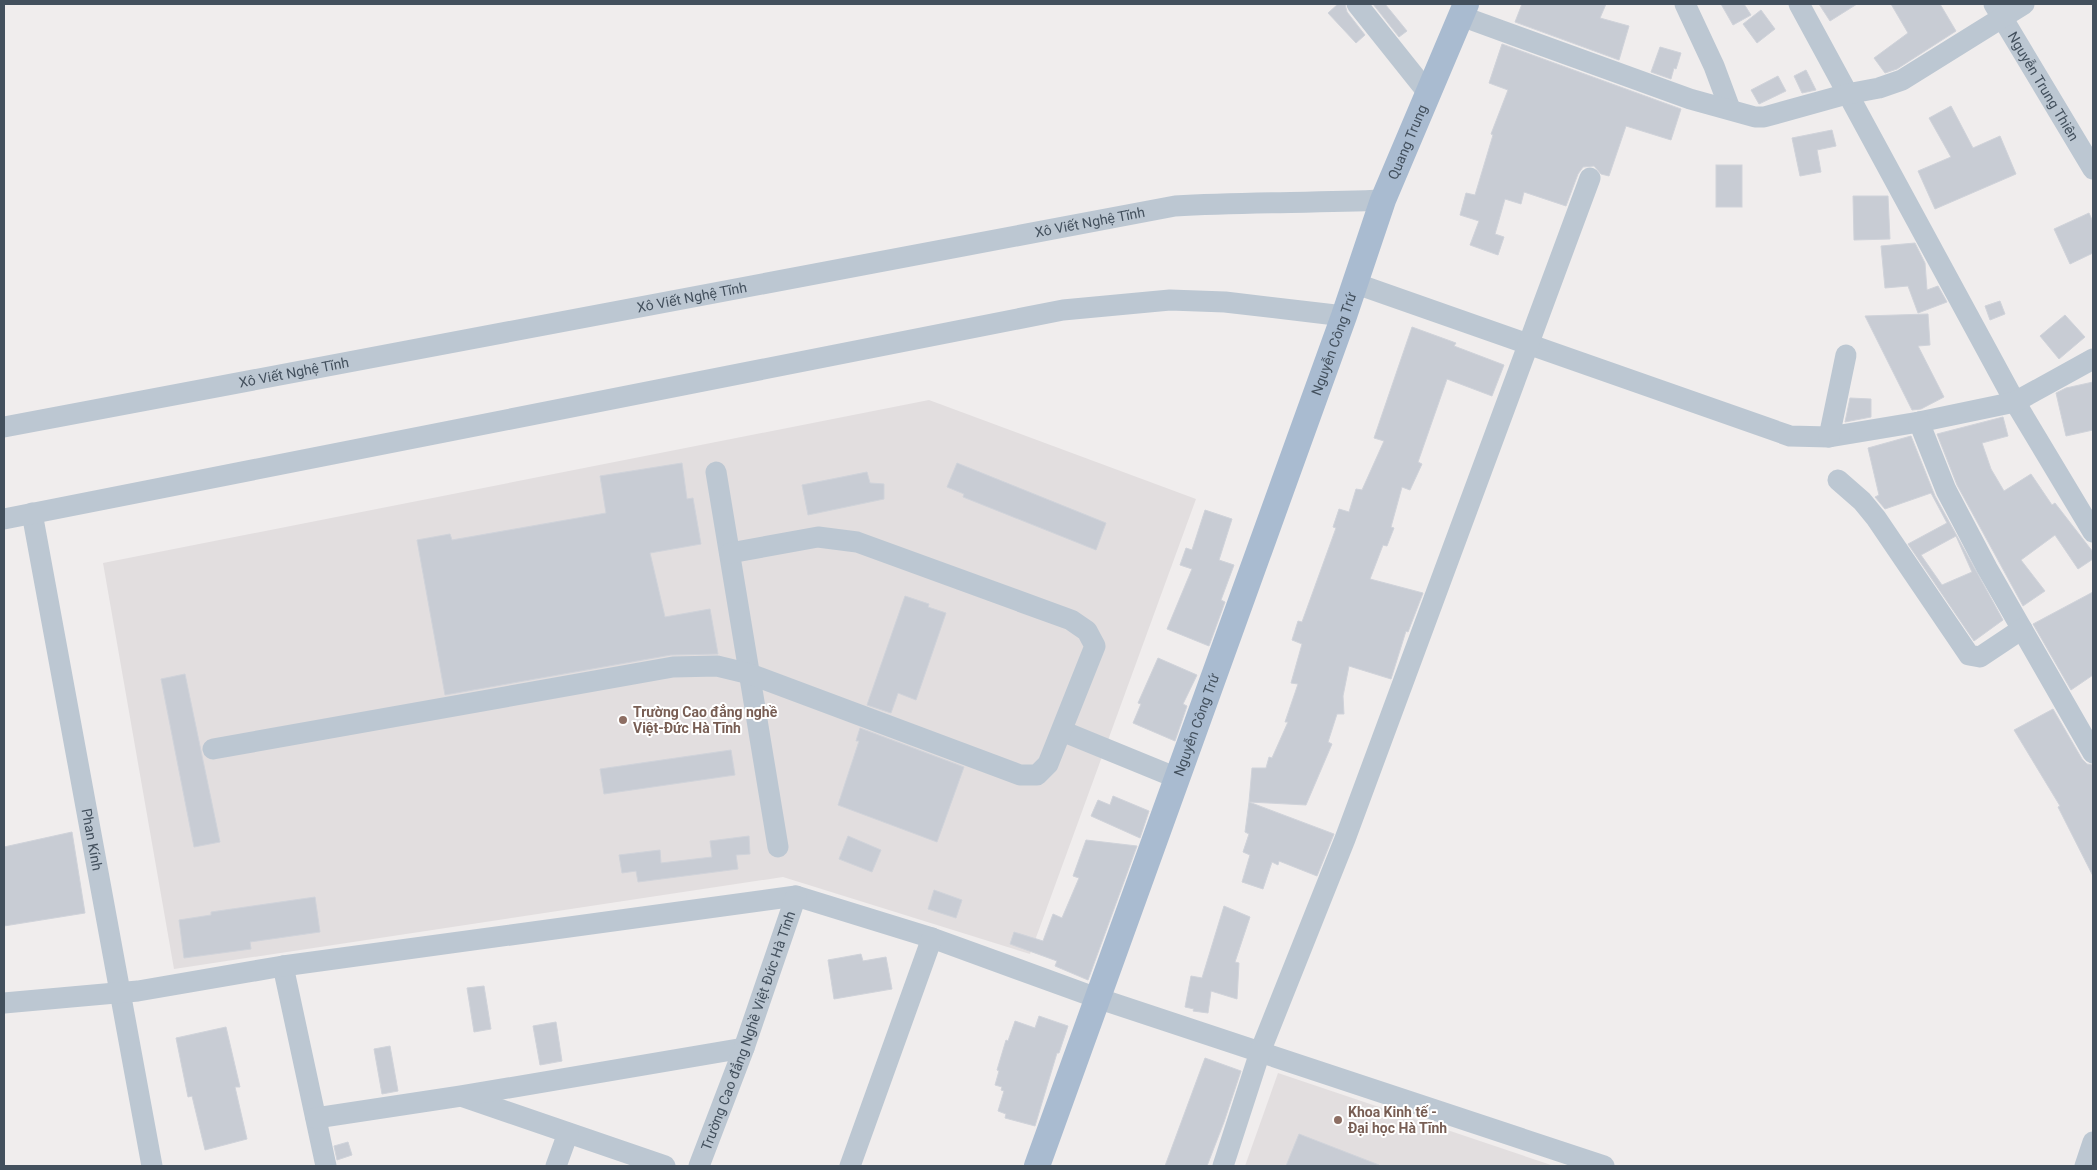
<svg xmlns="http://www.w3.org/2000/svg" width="2097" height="1170" viewBox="0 0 2097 1170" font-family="Roboto,sans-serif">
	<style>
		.education { fill: #e2dedf }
		.building { fill: #c8ccd4; stroke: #d0d3da; fill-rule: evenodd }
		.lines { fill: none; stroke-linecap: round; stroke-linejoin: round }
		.minor { stroke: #bcc7d2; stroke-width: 21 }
		.major { stroke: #a9bbd0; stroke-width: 26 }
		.education-dot { fill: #8d6e63; stroke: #fff; stroke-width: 2 }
		.labels { text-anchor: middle; stroke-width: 4; stroke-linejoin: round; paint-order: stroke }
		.street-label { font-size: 14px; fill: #43505d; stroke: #fff }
		.education-label { font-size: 14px; font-weight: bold; fill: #785e54; stroke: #fff; text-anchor: start }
	</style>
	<rect width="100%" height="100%" fill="#f0eded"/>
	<g class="education">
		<path d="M929 400 1196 499 1030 954 783 877 174 969 103 563Z"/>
		<path d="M1278 1073 1554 1166H1245Z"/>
	</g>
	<g class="building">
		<path d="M1338 4H1345L1347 12 1365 35 1356 43 1328 13Z"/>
		<path d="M1373 4H1385L1407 31 1399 37Z"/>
		<path d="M1522 4H1606L1600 18 1629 26 1619 60 1515 22Z"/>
		<path d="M1721 4H1744L1751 15 1733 25Z"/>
		<path d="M1819 4H1857L1830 21Z"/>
		<path d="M1891 4H1940L1956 31 1897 69 1885 73 1874 58 1908 33Z"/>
		<path d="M1761 10 1775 29 1757 43 1743 24Z"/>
		<path d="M1502 44 1681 109 1671 140 1626 126 1609 176 1601 174 1594 166 1583 167 1578 174 1566 206 1524 192 1521 204 1505 199 1495 234 1504 237 1498 255 1470 245 1479 221 1460 215 1466 193 1475 195 1493 135 1491 134 1508 90 1489 83Z"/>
		<path d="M1660 47 1681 53 1676 69 1674 68 1671 79 1651 72Z"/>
		<path d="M1806 70 1816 90 1802 93 1794 76Z"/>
		<path d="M1778 76 1786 91 1759 104 1751 90Z"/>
		<path d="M1951 106 1973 148 2000 136 2016 174 1935 209 1918 171 1951 157 1929 118Z"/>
		<path d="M1832 130 1836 146 1817 150 1821 172 1800 176 1792 138Z"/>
		<rect x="1716" y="165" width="26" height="42"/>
		<path d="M1853 196H1888L1890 239 1854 240Z"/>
		<path d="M2089 213 2093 222V253L2070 264 2054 229Z"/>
		<path d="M1915 243 1925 263 1927 290 1938 286 1947 302 1918 313 1908 286 1885 288 1881 246Z"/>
		<path d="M2000 301 2005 314 1990 320 1985 306Z"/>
		<path d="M1928 314 1930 345 1918 346 1944 397 1921 409 1912 410 1865 316Z"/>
		<path d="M2065 315 2085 337 2059 359 2040 336Z"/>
		<path d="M1412 327 1456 343 1454 346 1504 365 1492 396 1447 379 1418 462 1422 464 1410 490 1402 487 1391 527 1394 528 1387 546 1383 545 1370 579 1423 593 1408 632 1406 631 1391 679 1349 666 1343 696 1344 714H1337L1328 742 1332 744 1306 805 1249 802 1252 768H1266L1269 757 1272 758 1288 722H1285L1298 684 1291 683 1302 644 1292 640 1298 621 1302 622 1336 528 1333 527 1339 509 1349 512 1356 489 1362 490 1384 441 1374 438Z"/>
		<path d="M2093 382V430L2066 436 2056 393 2066 388Z"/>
		<path d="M1850 398 1871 399V417L1845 422Z"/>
		<path d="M2003 417 2008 436 1982 443 1991 469 2004 491 2031 474 2052 505 2055 503 2093 552V559L2078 569 2055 535 2021 560 2045 591 2023 606 1957 485 1937 434Z"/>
		<path d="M1911 436 1935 496 2003 620 1974 641 1908 544 1947 523 1931 493 1885 509 1875 497 1879 495 1868 448ZM1956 536 1972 572 1942 585 1921 555Z"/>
		<path d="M682 463 687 499 693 498 701 544 650 553 665 617 710 609 718 654 671 655 445 695 417 540 450 534 452 540 606 513 600 476Z"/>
		<path d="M957 463 1106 523 1096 550 963 497 964 494 947 487Z"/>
		<path d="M867 472 870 483 884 484V499L808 515 802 485Z"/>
		<path d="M1205 510 1232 519 1219 560 1234 565 1221 600 1225 602 1209 646 1167 629 1192 569 1180 565 1186 548 1192 550Z"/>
		<path d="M2093 592V675L2071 690 2033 624Z"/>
		<path d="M905 596 929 604 928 607 946 613 916 700 898 693 891 713 867 705Z"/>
		<path d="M1158 658 1197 675 1183 704 1187 706 1175 741 1133 723 1141 704 1138 703Z"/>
		<path d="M185 674 220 842 194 847 161 679Z"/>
		<path d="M2053 709 2082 759 2087 764 2093 765V876L2058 807 2060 806 2014 730Z"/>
		<path d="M860 728 964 767 937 842 838 805 859 741H856Z"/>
		<path d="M731 750 735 775 604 794 600 769Z"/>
		<path d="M1113 796 1149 811 1140 838 1091 816 1098 800 1110 805Z"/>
		<path d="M1249 802 1334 834 1317 876 1279 861 1278 865 1272 862 1263 889 1242 882 1250 855 1243 852 1249 834 1245 832Z"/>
		<path d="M72 832 85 913 4 926V847Z"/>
		<path d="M749 836 750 854 736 855 738 869 638 882 636 871 622 873 619 855 660 850 661 863 712 857 710 841Z"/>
		<path d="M848 836 881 850 872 872 839 859Z"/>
		<path d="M1086 840 1137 846 1088 980 1055 966 1057 961 1010 944 1014 932 1043 941 1053 914 1062 918 1079 878 1073 876Z"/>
		<path d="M934 890 962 900 956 918 928 909Z"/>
		<path d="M315 897 320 932 250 942 251 949 184 958 179 920 211 915V912Z"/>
		<path d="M1224 906 1250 917 1235 962 1239 963 1237 999 1211 991 1208 1013 1193 1011 1194 1009 1185 1007 1191 976 1202 978Z"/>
		<path d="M861 954 863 961 886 957 892 989 834 999 828 960Z"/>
		<path d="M484 986 491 1029 474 1032 467 988Z"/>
		<path d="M1039 1016 1068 1026 1059 1053H1057L1035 1126 1005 1118 1006 1114 998 1111 1004 1091 1001 1090 1002 1087 995 1085 999 1071 997 1070 1006 1040 1008 1041 1015 1021 1035 1028Z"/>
		<path d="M556 1022 562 1061 540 1065 533 1026Z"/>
		<path d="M226 1027 240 1087H235L247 1139 205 1150 192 1096 188 1097 176 1038Z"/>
		<path d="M390 1046 398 1091 382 1094 374 1049Z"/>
		<path d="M1205 1058 1241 1071 1224 1122 1207 1166H1165Z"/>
		<path d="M1299 1134 1379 1165V1166H1286Z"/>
		<path d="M348 1142 352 1155 337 1160 334 1146Z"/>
	</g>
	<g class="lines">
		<g class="minor">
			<path d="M1357 4 1428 93"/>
			<path d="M1685 4 1714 66 1730 109"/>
			<path d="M1799 4 2015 402 2093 532"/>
			<path id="s1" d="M1994 4 2093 169"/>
			<path d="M1461 16 1690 99 1755 117H1764L1847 94 1879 88 1902 80 2024 4"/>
			<path d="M1354 283 1790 436 1829 437 1919 422 2015 402 2093 359"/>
			<path d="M1919 422 1946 490 1987 568 2093 753"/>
			<path id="s2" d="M4 427 1175 206C1245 202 1314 203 1383 200"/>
			<path d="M1829 437 1846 355"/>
			<path d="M716 472 778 847"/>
			<path d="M1838 480 1862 501 1876 518 1969 655 1980 657 2022 629"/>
			<path id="s3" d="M32 513 152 1166"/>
			<path d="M4 519 1063 310 1170 300 1225 302 1344 316"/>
			<path d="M1062 731 1177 778"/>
			<path d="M213 749 673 667 717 666 750 674 1020 775H1037L1048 764 1095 646 1087 631 1071 620 857 542 818 537 730 553"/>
			<path d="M283 966 326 1166"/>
			<path d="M4 1003 138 991 283 966 796 896 932 938 1097 998 1604 1166"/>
			<path d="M464 1097 665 1166"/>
			<path d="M316 1118 461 1096 744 1048"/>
			<path d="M556 1166 568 1133"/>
			<path id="s4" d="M699 1166 744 1048 796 896"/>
			<path d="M850 1166 932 938"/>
			<path d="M1223 1166 1260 1052 1345 839 1590 178"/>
			<path d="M2085 1166 2093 1142"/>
		</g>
		<path class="major" id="s5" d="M1037 1166 1344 316 1383 200 1466 4"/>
	</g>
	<g class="education-dot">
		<circle cx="623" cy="720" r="5"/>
		<circle cx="1338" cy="1120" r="5"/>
	</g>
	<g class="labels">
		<g class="street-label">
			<text dy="5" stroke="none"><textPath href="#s1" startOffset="96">Nguyễn Trung Thiên</textPath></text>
			<text dy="5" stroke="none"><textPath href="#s5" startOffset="1089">Quang Trung</textPath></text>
			<text dy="5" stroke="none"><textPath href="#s2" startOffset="1105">Xô Viết Nghệ Tĩnh</textPath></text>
			<text dy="5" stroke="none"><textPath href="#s2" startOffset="700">Xô Viết Nghệ Tĩnh</textPath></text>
			<text dy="5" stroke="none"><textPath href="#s5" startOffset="874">Nguyễn Công Trứ</textPath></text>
			<text dy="5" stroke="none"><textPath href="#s2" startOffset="295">Xô Viết Nghệ Tĩnh</textPath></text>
			<text dy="5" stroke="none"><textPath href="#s5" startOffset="469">Nguyễn Công Trứ</textPath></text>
			<text dy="5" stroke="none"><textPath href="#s3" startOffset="332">Phan Kính</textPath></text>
			<text dy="5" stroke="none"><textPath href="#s4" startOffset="144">Trường Cao đẳng Nghề Việt Đức Hà Tĩnh</textPath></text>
		</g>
		<g class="education-label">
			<text x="633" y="717">Trường Cao đẳng nghề<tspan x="633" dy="16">Việt-Đức Hà Tĩnh</tspan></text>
			<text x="1348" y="1117">Khoa Kinh tế -<tspan x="1348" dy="16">Đại học Hà Tĩnh</tspan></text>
		</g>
	</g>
	<rect width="2097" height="1170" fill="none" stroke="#43505d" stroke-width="10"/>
</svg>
